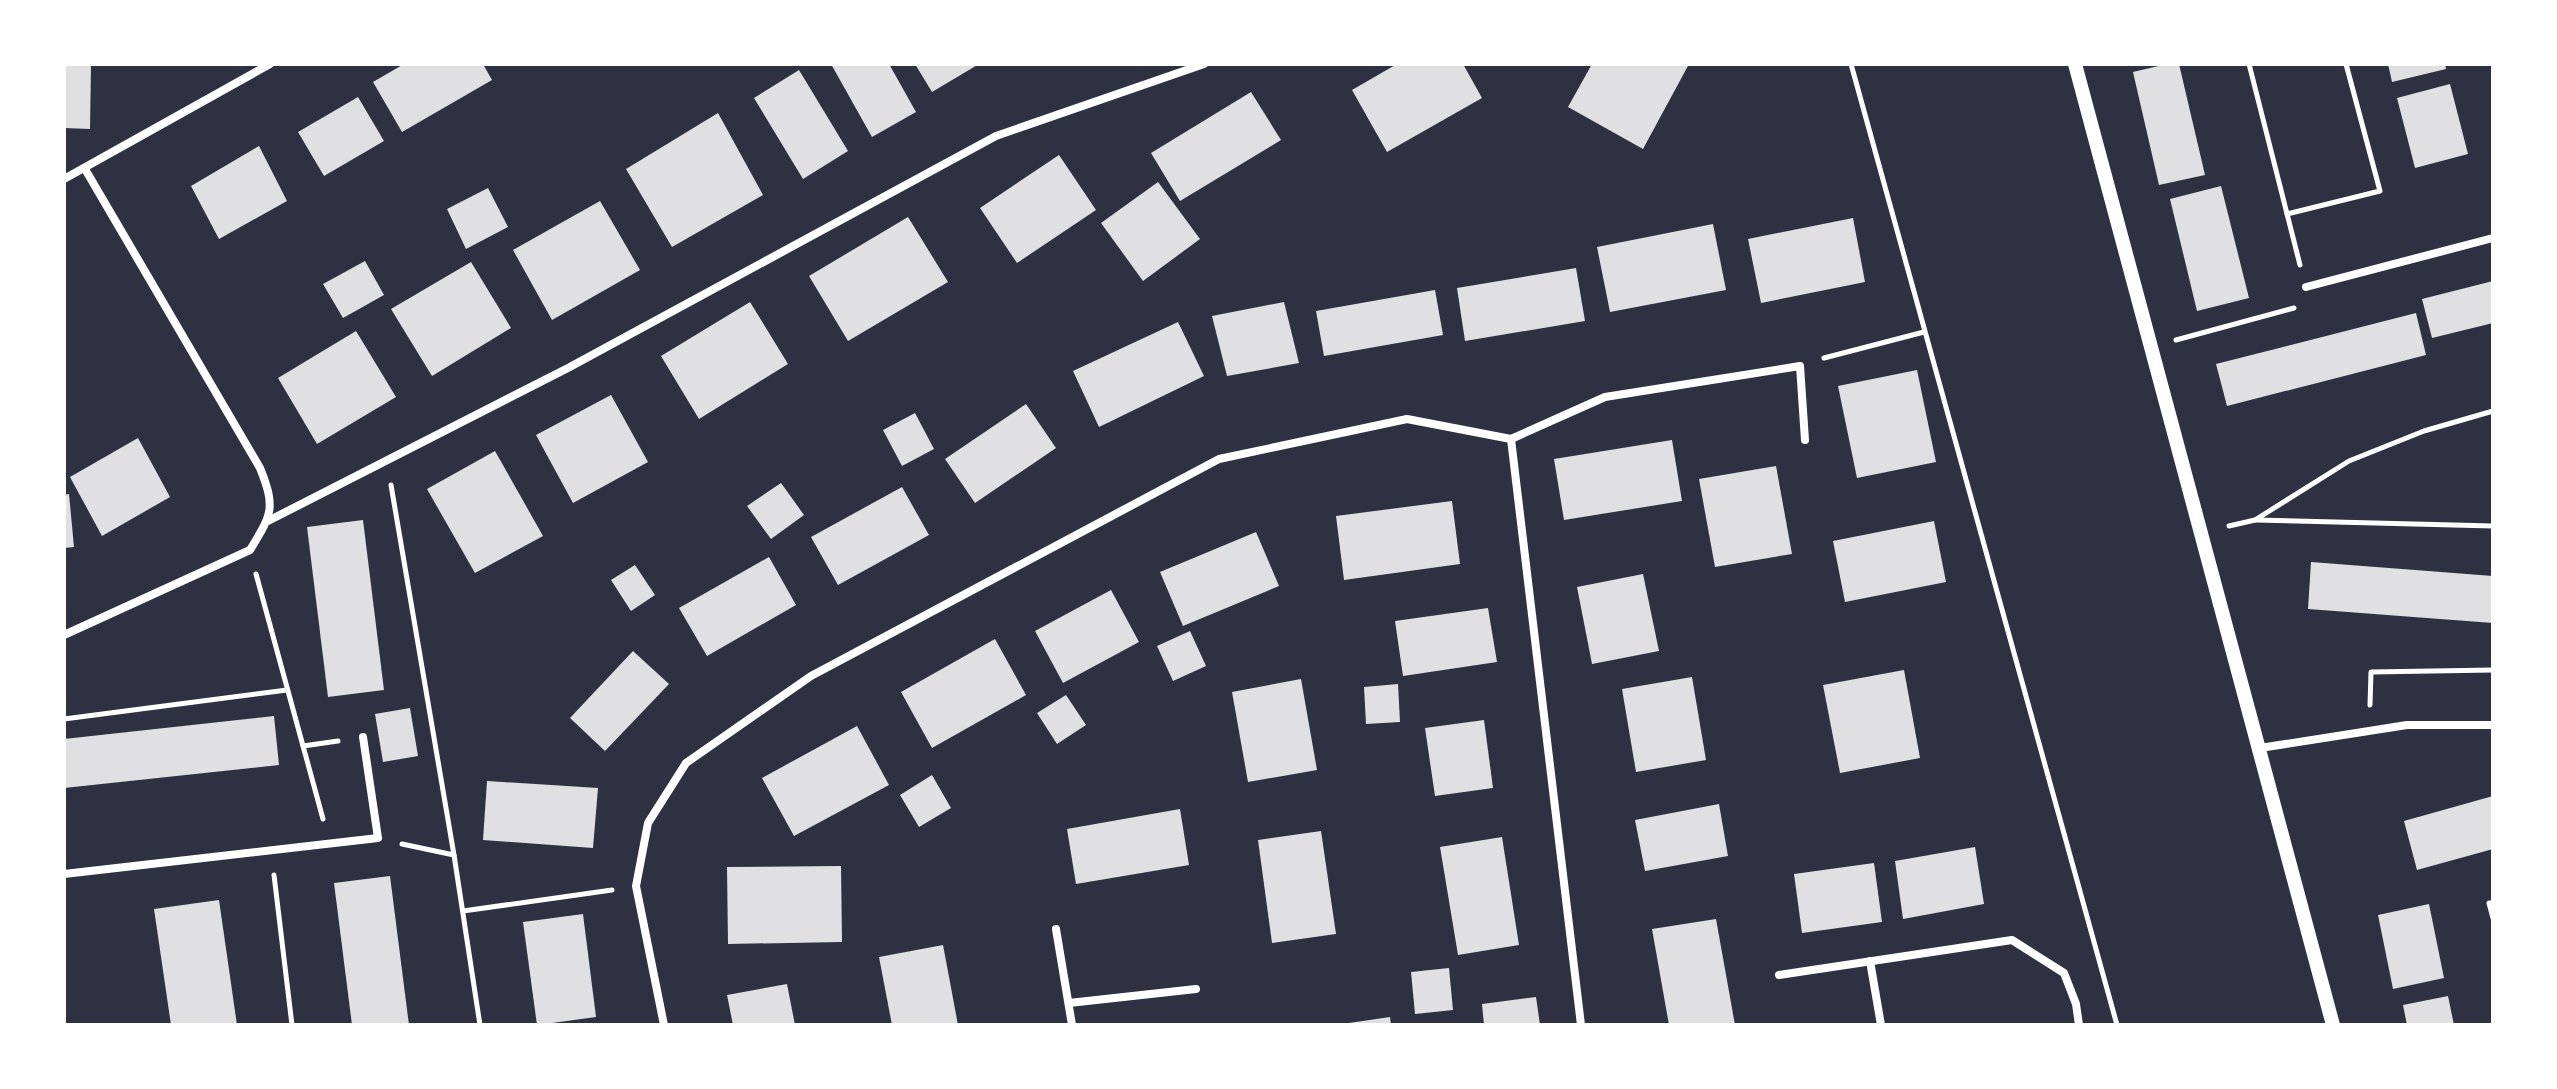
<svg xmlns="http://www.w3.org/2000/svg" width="2557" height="1089" viewBox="0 0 2557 1089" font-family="Roboto,sans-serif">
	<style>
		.building { fill: #e0e0e3 }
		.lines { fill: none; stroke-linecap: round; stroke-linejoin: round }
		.path { stroke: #fff; stroke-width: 5 }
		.minor { stroke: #fff; stroke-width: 8 }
		.tertiary { stroke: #fff; stroke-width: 14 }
	</style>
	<rect width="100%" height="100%" fill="#2d3142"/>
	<g class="building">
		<path d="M64 64H91L90 129 64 128Z"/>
		<path d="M404 64H483L492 80 402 132 373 82Z"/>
		<path d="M831 64H889L916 112 872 137Z"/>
		<path d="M915 64H979L932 92Z"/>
		<path d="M1397 64H1463L1482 98 1387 152 1352 90Z"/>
		<path d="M1592 64H1689L1643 149 1568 107Z"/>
		<path d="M2167 64H2179L2205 175 2159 185 2133 72Z"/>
		<path d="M2388 64H2445L2446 69 2392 82Z"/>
		<path d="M799 70 848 151 803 179 754 98Z"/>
		<path d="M2450 84 2468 154 2415 168 2397 98Z"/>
		<path d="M1251 92 1281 140 1180 201 1151 153Z"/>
		<path d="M358 97 384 141 324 176 298 132Z"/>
		<path d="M718 113 763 195 672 247 626 169Z"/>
		<path d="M259 146 287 201 219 239 191 186Z"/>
		<path d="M1059 155 1096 210 1017 263 980 208Z"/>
		<path d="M1158 182 1200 239 1143 281 1101 223Z"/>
		<path d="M2221 186 2249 298 2197 311 2170 199Z"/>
		<path d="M488 188 508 227 466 249 447 209Z"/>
		<path d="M600 201 640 270 552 320 513 250Z"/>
		<path d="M908 217 948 282 848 341 809 276Z"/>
		<path d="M1853 218 1865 282 1761 303 1748 239Z"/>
		<path d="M1713 224 1726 290 1610 312 1597 247Z"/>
		<path d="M365 261 384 295 343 318 323 284Z"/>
		<path d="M471 262 511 328 432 376 391 309Z"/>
		<path d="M1576 268 1585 321 1465 341 1457 288Z"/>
		<path d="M2493 281V323L2432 338 2422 299Z"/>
		<path d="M1435 290 1443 335 1324 356 1316 311Z"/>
		<path d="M750 302 788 364 699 419 661 356Z"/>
		<path d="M1284 302 1299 363 1227 376 1212 316Z"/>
		<path d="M2416 313 2426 355 2227 406 2216 364Z"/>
		<path d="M1178 322 1204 376 1099 427 1073 371Z"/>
		<path d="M356 331 396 397 317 444 278 378Z"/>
		<path d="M1917 370 1936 462 1857 478 1838 386Z"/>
		<path d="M611 395 648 462 573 503 536 435Z"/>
		<path d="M1026 404 1056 448 975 503 945 459Z"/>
		<path d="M915 413 934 449 902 466 883 430Z"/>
		<path d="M138 438 170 497 102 536 70 477Z"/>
		<path d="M1672 440 1682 501 1564 520 1554 459Z"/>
		<path d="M495 451 543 536 475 573 427 489Z"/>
		<path d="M1776 466 1792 554 1715 567 1699 479Z"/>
		<path d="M781 483 804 515 771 539 747 506Z"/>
		<path d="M902 487 929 535 838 585 811 537Z"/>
		<path d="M69 494 74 547 64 548V495Z"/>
		<path d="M1452 501 1460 564 1344 580 1336 516Z"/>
		<path d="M363 520 384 690 328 697 307 527Z"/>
		<path d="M1934 521 1946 582 1845 602 1833 541Z"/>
		<path d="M1256 532 1279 586 1183 626 1160 572Z"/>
		<path d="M769 557 796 605 707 656 679 608Z"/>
		<path d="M2311 562 2493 576V623L2308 609Z"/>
		<path d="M635 565 655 595 631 611 611 580Z"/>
		<path d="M1643 574 1659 651 1592 664 1577 587Z"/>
		<path d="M1111 590 1139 642 1063 683 1035 631Z"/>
		<path d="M1488 608 1497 662 1403 676 1395 621Z"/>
		<path d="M1190 631 1206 666 1173 681 1157 646Z"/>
		<path d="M995 639 1026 695 932 748 901 692Z"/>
		<path d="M633 651 669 684 605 751 570 718Z"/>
		<path d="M1904 670 1920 758 1840 773 1823 685Z"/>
		<path d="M1692 677 1706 760 1636 772 1622 689Z"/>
		<path d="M1301 679 1317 770 1248 782 1232 692Z"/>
		<path d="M1398 684 1400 722 1366 724 1364 687Z"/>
		<path d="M1066 695 1086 725 1057 744 1037 713Z"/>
		<path d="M410 708 418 756 383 762 375 714Z"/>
		<path d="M274 716 279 765 64 788V739Z"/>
		<path d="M1484 720 1493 788 1435 796 1425 728Z"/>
		<path d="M857 726 889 785 794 836 762 778Z"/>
		<path d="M932 775 951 808 919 827 900 795Z"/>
		<path d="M487 781 598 788 593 848 483 840Z"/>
		<path d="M2493 796V849L2417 870 2404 821Z"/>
		<path d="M1719 804 1728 856 1645 871 1635 820Z"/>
		<path d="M1180 809 1189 865 1076 884 1067 829Z"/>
		<path d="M1321 831 1336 934 1272 943 1258 840Z"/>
		<path d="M1502 837 1519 945 1458 955 1440 847Z"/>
		<path d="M1975 847 1984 904 1903 919 1895 861Z"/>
		<path d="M1874 863 1882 922 1802 933 1794 874Z"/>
		<path d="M841 866 842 942 728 944 727 867Z"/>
		<path d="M390 876 409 1025H352L334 883Z"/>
		<path d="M219 900 237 1025H171L154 909Z"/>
		<path d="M2429 904 2444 978 2393 989 2378 915Z"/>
		<path d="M583 914 596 1017 537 1025 523 922Z"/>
		<path d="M1716 919 1735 1025H1669L1652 929Z"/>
		<path d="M943 945 958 1025H892L879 957Z"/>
		<path d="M1449 968 1453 1010 1415 1014 1411 972Z"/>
		<path d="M787 984 795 1025H733L727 995Z"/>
		<path d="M2448 996 2454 1025H2407L2403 1005Z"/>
		<path d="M1536 997 1540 1025H1484L1482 1004Z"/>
		<path d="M1390 1017 1391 1025H1349V1023Z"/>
	</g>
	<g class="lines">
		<g class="path">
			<path d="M1851 64 2117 1025"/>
			<path d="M2249 64 2300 265"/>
			<path d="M2287 214 2380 191 2346 64"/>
			<path d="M2176 340 2294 308"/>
			<path d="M1824 358 1924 332"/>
			<path d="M2493 411 2424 431 2349 461 2255 520 2493 526"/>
			<path d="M391 485 454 855"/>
			<path d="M2229 526 2255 520"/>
			<path d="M256 574 323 819"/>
			<path d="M2370 705 2371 672 2493 670"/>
			<path d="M64 719 287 690"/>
			<path d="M303 746 338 741"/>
			<path d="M402 844 454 855 480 1025"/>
			<path d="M274 875 292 1025"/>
			<path d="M2493 903H2489L2493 918"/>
			<path d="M463 911 612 890"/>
		</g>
		<g class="minor">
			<path d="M64 179 270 64"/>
			<path d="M2306 287 2493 238"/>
			<path d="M1511 439 1605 397 1800 366 1805 440"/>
			<path d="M268 521 568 368 996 136 1204 64"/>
			<path d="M64 635 250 550C272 514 276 508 260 468L85 169"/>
			<path d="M2260 748 2407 725H2493"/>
			<path d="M64 874 378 838 363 737"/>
			<path d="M1056 929 1072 1025"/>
			<path d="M1870 961 1881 1025"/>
			<path d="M1779 975 2012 940 2064 973 2076 1004 2079 1025"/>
			<path d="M1069 1003 1196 989"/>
			<path d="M664 1025 636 886 648 823 686 763 811 676 1219 459 1407 419 1511 439 1581 1025"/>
		</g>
		<path class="tertiary" d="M2075 64 2333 1025"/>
	</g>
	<rect width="2557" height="1089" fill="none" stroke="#ffffff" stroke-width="132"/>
</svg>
